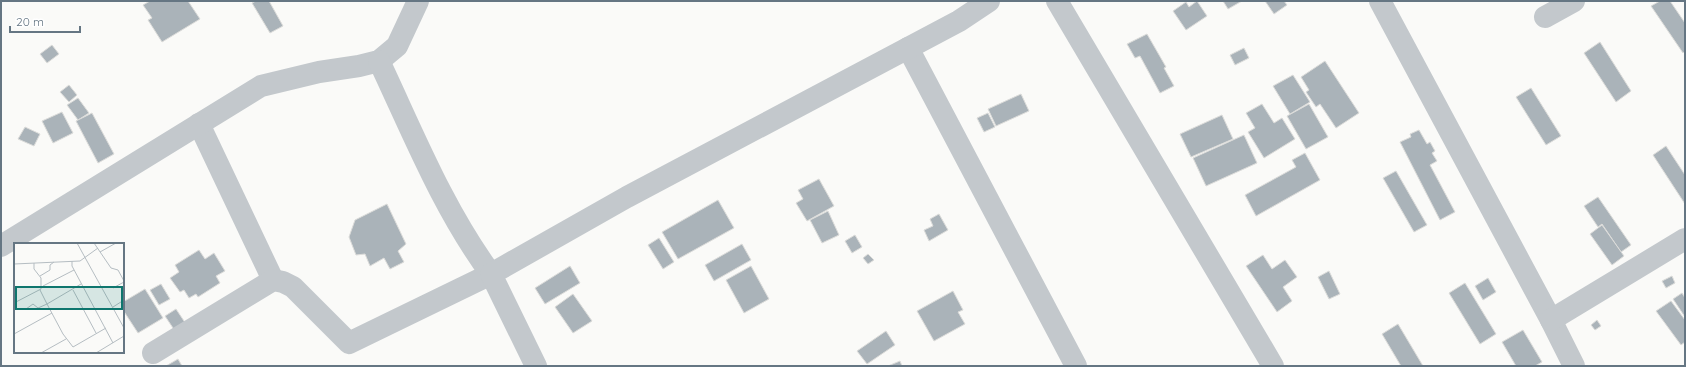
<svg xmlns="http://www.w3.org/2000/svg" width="1686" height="367" viewBox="0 0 1686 367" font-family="Quicksand,sans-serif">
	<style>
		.building { fill: #aab3b9; stroke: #dcdcda }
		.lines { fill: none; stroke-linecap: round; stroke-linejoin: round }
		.minor { stroke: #c3c8cc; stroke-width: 22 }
		.inset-road { fill: none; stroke: #b5bdc2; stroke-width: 1 }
		.view { fill: #0f766e; fill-opacity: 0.15; stroke: #0f766e; stroke-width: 2 }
		.inset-edge { fill: none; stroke: #657683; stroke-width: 2 }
	</style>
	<rect width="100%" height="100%" fill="#fafaf8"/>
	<g class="building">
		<path d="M150 1H188L200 19 162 42 148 20 152 18 143 5Z"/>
		<path d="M256 1H269L283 26 270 33 252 3Z"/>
		<path d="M1197 1 1207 16 1186 30 1173 11 1186 2 1189 7Z"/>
		<path d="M1223 1H1242L1228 9Z"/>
		<path d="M1265 1H1284L1287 5 1274 14Z"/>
		<path d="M1660 1H1670L1685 23V51L1683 53 1651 6Z"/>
		<path d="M1147 34 1166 67 1164 68 1174 86 1160 93 1140 56 1135 58 1127 44Z"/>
		<path d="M1600 42 1631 91 1616 102 1584 53Z"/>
		<path d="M52 45 59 54 47 63 40 54Z"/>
		<path d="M1244 48 1249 58 1235 65 1230 55Z"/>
		<path d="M1325 61 1359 113 1336 128 1320 104 1316 107 1306 92 1309 90 1301 77Z"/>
		<path d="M1293 75 1310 102 1290 114 1273 86Z"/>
		<path d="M69 85 77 95 69 102 60 92Z"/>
		<path d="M1531 88 1561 136 1546 145 1516 97Z"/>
		<path d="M1021 94 1029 111 996 126 988 109Z"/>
		<path d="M78 98 89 113 78 120 67 105Z"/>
		<path d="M1262 104 1274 123 1282 118 1295 139 1264 158 1248 132 1255 128 1246 113Z"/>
		<path d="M1309 104 1328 137 1306 149 1287 116Z"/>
		<path d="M62 112 73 133 53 143 42 121Z"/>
		<path d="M92 113 114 154 98 163 76 121Z"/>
		<path d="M988 113 995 127 984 132 977 118Z"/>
		<path d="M1222 115 1233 139 1191 157 1180 134Z"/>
		<path d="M25 127 40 134 34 146 18 139Z"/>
		<path d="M1419 130 1427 144 1430 142 1435 151 1432 153 1437 161 1430 165 1455 212 1440 220 1400 142 1411 137 1410 134Z"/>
		<path d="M1244 135 1257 163 1206 186 1193 158Z"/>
		<path d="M1666 146 1685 175V204L1653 155Z"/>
		<path d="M1305 153 1320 180 1256 216 1245 195 1296 167 1292 160Z"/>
		<path d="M1396 171 1427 225 1414 232 1383 178Z"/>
		<path d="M819 179 834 206 807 221 796 203 803 199 798 190Z"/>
		<path d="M1598 197 1631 245 1621 252 1602 224 1598 227 1584 206Z"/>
		<path d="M718 200 734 228 678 259 662 232Z"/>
		<path d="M387 204 406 244 398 251 404 262 390 269 384 258 370 266 365 254 356 255 349 237 355 220Z"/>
		<path d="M828 211 839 235 822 243 810 220Z"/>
		<path d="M939 214 948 230 929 241 924 230 933 226 930 219Z"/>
		<path d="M1602 225 1624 256 1612 265 1590 234Z"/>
		<path d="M855 235 862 247 852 253 845 241Z"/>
		<path d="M659 238 674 262 663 269 648 245Z"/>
		<path d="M742 244 751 260 714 281 705 265Z"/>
		<path d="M199 250 205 259 214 253 225 271 216 276 220 283 198 297 196 294 189 298 184 290 180 292 170 278 179 272 175 265Z"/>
		<path d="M868 254 874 260 868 264 863 258Z"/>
		<path d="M1263 255 1272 269 1285 260 1297 277 1283 287 1292 301 1277 312 1246 266Z"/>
		<path d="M570 266 580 283 545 304 535 288Z"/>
		<path d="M751 266 769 299 744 313 726 280Z"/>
		<path d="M1329 271 1340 294 1329 299 1318 277Z"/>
		<path d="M1672 276 1675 283 1666 288 1662 281Z"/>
		<path d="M1488 278 1496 292 1483 300 1475 286Z"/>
		<path d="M1465 283 1496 334 1480 344 1449 293Z"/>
		<path d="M161 284 170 299 159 305 150 290Z"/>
		<path d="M145 289 163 318 138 333 123 310V302Z"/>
		<path d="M953 291 963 310 958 312 965 324 934 341 917 311Z"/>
		<path d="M1682 293 1685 298V317L1673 299Z"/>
		<path d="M573 294 592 321 573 333 555 307Z"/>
		<path d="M1671 301 1685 320V342L1681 345 1656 311Z"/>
		<path d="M176 309 188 327 177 334 165 316Z"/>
		<path d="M1597 320 1601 326 1595 330 1591 325Z"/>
		<path d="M1398 324 1423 366H1401L1382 334Z"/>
		<path d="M1523 330 1542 362 1535 366H1516L1502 342Z"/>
		<path d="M886 331 895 345 867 364 857 351Z"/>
		<path d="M178 359 182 366H166Z"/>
		<path d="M900 361 902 366H888Z"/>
	</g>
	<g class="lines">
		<g class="minor">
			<path d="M1057 1 1273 366"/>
			<path d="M1380 1 1551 320 1574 366"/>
			<path d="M1545 17 1574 1"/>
			<path d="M908 48 1076 366"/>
			<path d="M199 124 273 280"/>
			<path d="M1 246 261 86 319 72 359 66 379 61 397 46 418 1"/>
			<path d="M1551 320 1685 239"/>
			<path d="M153 353 273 280 283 282 293 287 349 343 491 274C443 209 413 133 379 61"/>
			<path d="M536 366 491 274 627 197 959 21 989 1"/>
		</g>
	</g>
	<g transform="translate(14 243)">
		<rect width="110" height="110" fill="#fafaf8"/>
		<path class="inset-road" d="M63 0 110 85M80 0 97 25 104 27 110 38M86 9 102 0M58 18V23L99 100M0 21 66 18 84 5M26 33 36 27V22L40 19M67 41 33 61 49 91 59 104 92 85M29 43 60 27M99 45 110 39M59 47 82 90M0 60 27 46V35L20 26V20M99 64 110 57M12 66 19 61 24 65 33 61 26 47M0 91 38 70M27 110 52 96M82 110 110 93"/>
		<path class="view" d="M2 44H108V66H2Z"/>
		<rect width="110" height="110" class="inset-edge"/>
	</g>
	<rect width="1686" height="367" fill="none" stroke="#657683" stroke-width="4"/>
	<path d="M10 26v6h70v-6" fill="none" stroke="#657683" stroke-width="2"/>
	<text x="16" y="26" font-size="12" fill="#657683" stroke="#ffffff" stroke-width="3" paint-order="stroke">20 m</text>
</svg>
